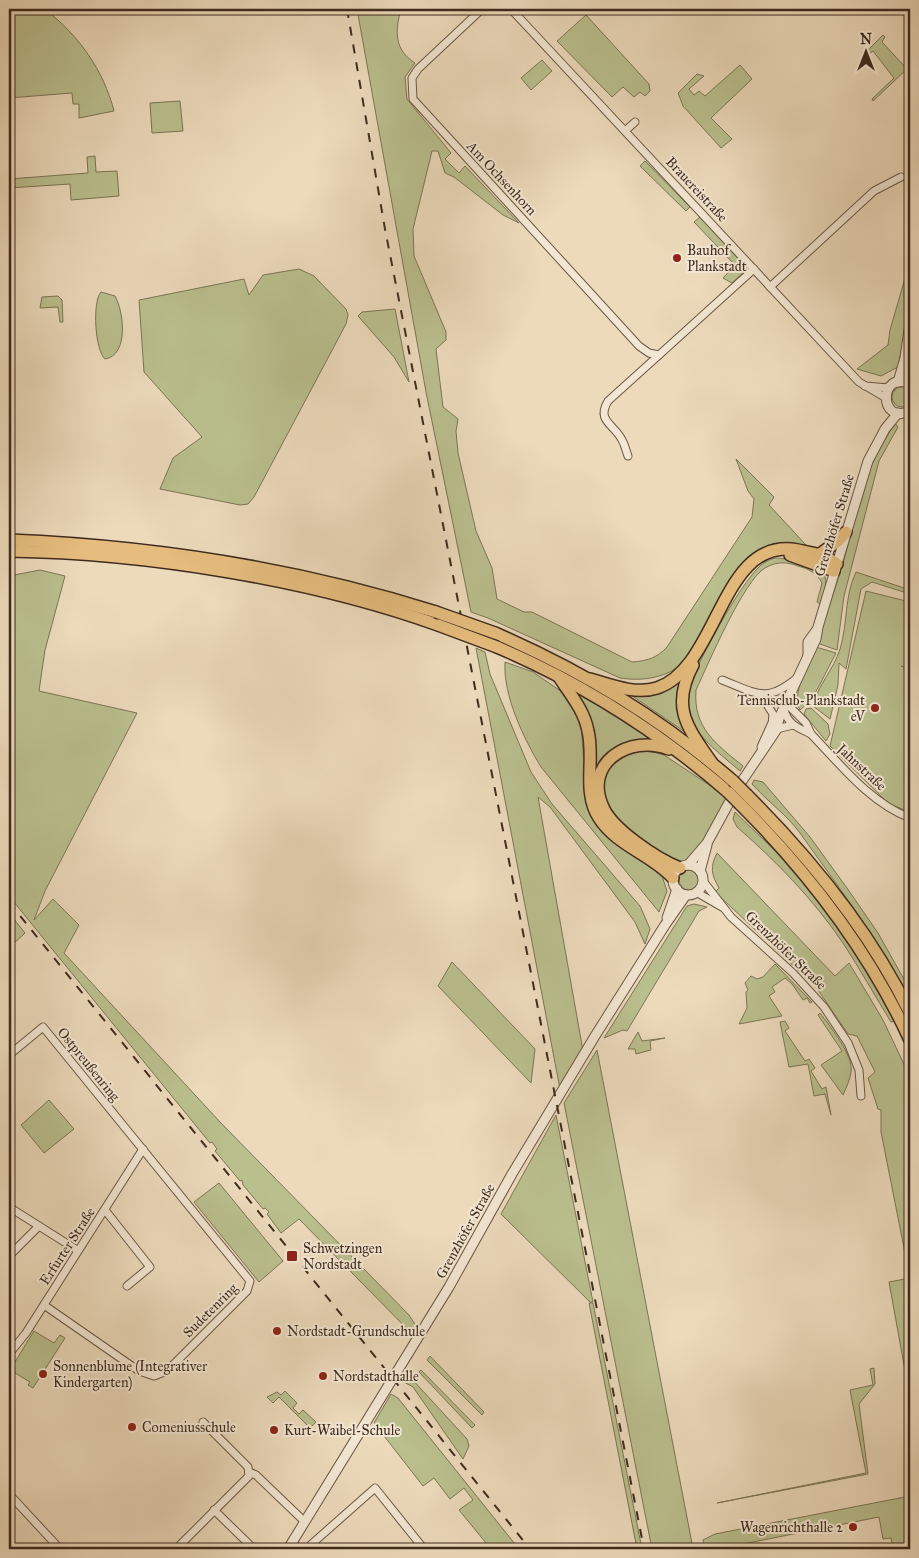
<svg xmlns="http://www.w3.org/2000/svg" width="919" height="1558" viewBox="0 0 919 1558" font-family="'IM FELL Great Primer',serif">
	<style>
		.green { fill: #babf8e; stroke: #7c7556 }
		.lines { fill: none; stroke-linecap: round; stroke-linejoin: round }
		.minor-casing { stroke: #6a5745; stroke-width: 9 }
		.tertiary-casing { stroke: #6a5745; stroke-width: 11 }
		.trunk-casing { stroke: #3e2b1e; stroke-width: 14 }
		.minor { stroke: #f3e7d3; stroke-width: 7 }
		.tertiary { stroke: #f3e7d3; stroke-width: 9 }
		.trunk { stroke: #e6bd7e; stroke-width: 11 }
		.rail { stroke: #3e2b1e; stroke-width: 2; stroke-dasharray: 9 9; stroke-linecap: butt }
		.trunk-bridge-casing { stroke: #3e2b1e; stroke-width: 14; stroke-linecap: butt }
		.trunk-bridge { stroke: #e6bd7e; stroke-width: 11 }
		.poi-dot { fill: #8f2418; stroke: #f3e7d3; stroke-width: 2 }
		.labels { text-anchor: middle; stroke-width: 4; stroke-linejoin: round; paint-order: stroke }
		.street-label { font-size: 14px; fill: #3e2b1e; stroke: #f3e7d3 }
		.poi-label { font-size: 14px; fill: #3e2b1e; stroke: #f3e7d3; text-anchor: start }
	</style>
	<rect width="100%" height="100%" fill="#ecdabb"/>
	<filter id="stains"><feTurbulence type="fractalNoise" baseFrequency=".004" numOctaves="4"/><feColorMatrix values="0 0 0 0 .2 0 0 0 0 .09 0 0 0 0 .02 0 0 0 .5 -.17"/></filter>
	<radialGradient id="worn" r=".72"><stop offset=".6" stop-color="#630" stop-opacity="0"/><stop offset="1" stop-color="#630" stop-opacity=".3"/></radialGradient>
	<g class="green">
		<path d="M9 9H45C79 36 103 69 114 111L79 118V104H73L72 93 9 98Z"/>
		<path d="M357 9H401C395 31 394 50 415 63L405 77 407 99 451 153 445 159 459 173 465 166 519 223 503 215 454 177 445 173 438 151H432L413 229 414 256 446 332V340L436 349 443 407 458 419 456 431 458 453 476 531 492 568 497 599 524 612H532L632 662C647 661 657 658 667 647L752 517 754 499 748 491 736 459 774 497 769 505 806 545C792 544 778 542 765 547 747 553 738 570 729 585 718 606 696 652 679 666 663 679 639 681 620 678L488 618 471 612 426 392Z"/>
		<path d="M586 15 649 84 650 91 645 96 640 92 634 97 623 87 612 97 557 41Z"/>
		<path d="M883 35 885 37 882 42 907 69 873 101 872 99 894 78 873 51 869 54 867 51Z"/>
		<path d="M542 60 552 71 531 90 521 78Z"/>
		<path d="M740 65 752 79 711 118 732 139 721 148 683 106 678 93 697 74 704 76 689 89 694 95 699 91 705 96Z"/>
		<path d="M180 101 183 131 152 133 150 103Z"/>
		<path d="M95 156 96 172 117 171 119 196 71 200 70 184 9 188V179L88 173 87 157Z"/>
		<path d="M645 161 690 207 686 211 640 166Z"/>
		<path d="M700 217 745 266V271L732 283 723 278 735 265 694 222Z"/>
		<path d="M910 261V303L898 367 881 376 857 369 888 345 890 330Z"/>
		<path d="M299 269 314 276 346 309 348 315 346 324 254 497 248 504 240 505 160 489 173 458 202 437 144 372 139 300 244 279 249 295 263 275Z"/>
		<path d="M101 292 115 296C124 312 129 355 105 359 95 350 92 302 101 292Z"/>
		<path d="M58 296 62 300 63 322H60L58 307 40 308 42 297Z"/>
		<path d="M395 309 409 382 394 357 358 316 362 312Z"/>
		<circle cx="902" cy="397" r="10"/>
		<path d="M895 423 898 427 879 461 844 596 837 650 817 643 842 567 868 473 874 458Z"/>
		<path d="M775 558C787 558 821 565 825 577 828 585 822 596 820 604L817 602 822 583C817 573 809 569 798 566 787 562 777 561 765 568 744 580 708 664 696 690 693 728 716 744 743 766L740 771C725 758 698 738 691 719 688 709 687 695 690 685 698 660 740 585 759 567 764 562 769 560 775 558Z"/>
		<path d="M40 570 65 576 45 650 39 691 137 713 45 891 34 920 53 899 79 925 64 953 220 1122 409 1315 418 1329 415 1337 299 1219 281 1233 267 1214 269 1212 265 1208 263 1209 243 1185 242 1180 240 1181 215 1151 217 1149 212 1142 210 1143 9 896V576Z"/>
		<path d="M856 572 910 590V594L872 582 861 589 846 669 839 663 838 685 830 719 813 706C817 686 834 669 840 649 848 623 844 597 856 572Z"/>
		<path d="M866 591 910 602V668L901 666 910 669V812L889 804 830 746Z"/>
		<path d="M816 647 836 653 818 688 810 701 800 710C790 696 810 663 816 647Z"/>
		<path d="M476 648 485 652 490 674 531 772 552 804 640 906 650 929 645 944 635 922 550 807 538 797 583 1051 560 1089Z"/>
		<path d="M505 662 533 672 565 694 581 725 586 789 607 834 620 847 661 873 667 891 659 912 541 767C524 739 503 696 505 662Z"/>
		<path d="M682 676 686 732H685L631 695Z"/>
		<path d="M581 694 654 741 606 760 601 813 579 697Z"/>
		<path d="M811 708 828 724 830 734 826 741 804 714 806 709Z"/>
		<path d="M645 750 664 755 726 796V800L701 845 687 861C670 864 657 850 644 840 633 832 620 824 612 813 589 779 613 757 645 750Z"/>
		<path d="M754 780 763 782 810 837 847 888 878 933 910 990V1000C879 940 839 888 800 833 787 815 767 801 752 784Z"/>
		<path d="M735 812 795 870 843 930 897 1021 891 1022C875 996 860 969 843 943 813 899 777 862 737 827L733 819Z"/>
		<path d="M717 853 835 976 849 963 883 1020 910 1077V1398L889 1282 910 1278 881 1132V1110L878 1109 868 1078 875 1072 857 1036 848 1034 816 987 715 892 719 888C711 874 710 867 717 853Z"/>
		<circle cx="689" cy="880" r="10"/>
		<path d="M694 904 707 907 699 911 627 1031 623 1030 604 1038 687 906Z"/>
		<path d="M9 913 25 933 9 948Z"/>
		<path d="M452 962 535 1049 531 1083 438 986Z"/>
		<path d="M775 964 812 1002 810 1003 807 998 803 1000 792 984 785 978 772 987 775 992 769 996 782 1016 739 1024 747 1008 746 992 748 990 745 983 751 976 757 979 763 977Z"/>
		<path d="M820 1013C830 1026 854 1056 851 1072 850 1080 846 1088 843 1095L821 1065 842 1051 818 1015Z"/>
		<path d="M785 1021 789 1028 785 1031 805 1061 809 1059 815 1068 811 1071 822 1089 826 1087 831 1115 825 1094 814 1096 808 1064 789 1067 780 1022Z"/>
		<path d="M638 1032 642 1041 665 1038 650 1041 651 1050 636 1054 635 1049H628Z"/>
		<path d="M597 1050 690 1533 693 1549H652L564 1103Z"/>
		<path d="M49 1100 74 1129 44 1153 21 1125Z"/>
		<path d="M556 1115 593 1302H590L501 1214Z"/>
		<path d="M219 1183 283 1261 259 1282 194 1202Z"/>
		<path d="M589 1303H593L642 1549H637Z"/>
		<path d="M34 1331 54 1343 60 1335 65 1338 33 1388 28 1385 30 1382 10 1370Z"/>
		<path d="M430 1356 484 1412 482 1415 427 1360Z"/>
		<path d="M874 1368 875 1384 859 1404 868 1474 717 1503 866 1473 850 1390 873 1385 870 1369Z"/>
		<path d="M421 1370 475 1425 472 1428 419 1372Z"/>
		<path d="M406 1376 410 1377 467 1439 469 1446 463 1459 413 1387 400 1380Z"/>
		<path d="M285 1391 297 1403 293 1408 299 1414 303 1410 316 1422 310 1428 279 1397 273 1403 267 1397 277 1392 281 1395Z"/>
		<path d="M391 1394 398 1398 519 1549H491L459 1510 473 1500 464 1488 450 1499 434 1478 423 1486 374 1423Z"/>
		<path d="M910 1496V1549H893L891 1538 883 1539 879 1517 743 1544 744 1549H705L703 1540 715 1534Z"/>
	</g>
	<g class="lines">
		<g class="minor-casing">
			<g id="minor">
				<path d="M482 9 418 69 412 78 413 99 639 346 649 353 659 355 754 269"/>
				<path d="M511 9 859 382 886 398"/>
				<path d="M625 131 635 122"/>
				<path d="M770 287 874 191 901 177"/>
				<path d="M865 386 889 388"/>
				<path d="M628 456C626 451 625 445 622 440 614 424 596 421 608 401L659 355"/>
				<path d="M722 680C756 693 766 704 797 678"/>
				<path d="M761 695 773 714 772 725"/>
				<path d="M787 704 806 723 811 734C840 764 870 803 910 818"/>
				<path d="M784 709C787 724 798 728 811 734"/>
				<path d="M777 729 793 725"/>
				<path d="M703 881 731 917 793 973 824 1007 848 1043 859 1070 861 1096"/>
				<path d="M696 892 722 907"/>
				<path d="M9 1055 43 1027 250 1281 247 1291 167 1371 154 1376 139 1371 44 1305"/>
				<path d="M9 1207 77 1250"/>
				<path d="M105 1210 150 1267 127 1286"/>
				<path d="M9 1256 39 1226"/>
				<path d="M9 1354 26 1333 143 1149"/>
				<path d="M249 1472 256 1475 304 1521"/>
				<path d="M9 1494 60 1549"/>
				<path d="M214 1510 254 1549"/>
				<path d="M176 1549 249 1476 248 1467 203 1422"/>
				<path d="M306 1549 375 1488 424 1549"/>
			</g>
		</g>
		<g class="tertiary-casing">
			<g id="tertiary">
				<path d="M898 382 905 358 910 323"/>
				<path d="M910 384C879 369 878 426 910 411"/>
				<path d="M808 655V642L816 631"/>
				<path d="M762 747 772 725 779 719"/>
				<path d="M688 865 707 843 736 790 777 729 779 718 816 639 818 627 868 461 885 429 898 413"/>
				<circle cx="688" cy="880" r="15"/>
				<path d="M700 871 707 845"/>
				<path d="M667 918 677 889"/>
				<path d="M288 1549 449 1287 512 1174 595 1036 665 925 686 895"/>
			</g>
		</g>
		<g class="trunk-casing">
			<g id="trunk">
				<path d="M9 540C155 546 297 568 436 612"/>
				<path d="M9 551C145 553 310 579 438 625"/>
				<path d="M820 554 838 541 846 532"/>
				<path d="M790 555 834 571"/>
				<path d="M495 633C584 672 659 717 733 781"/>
				<path d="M497 647C581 683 659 732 728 792"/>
				<path d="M693 665C670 708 688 728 712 763"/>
				<path d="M559 677C570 694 584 710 588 731 595 759 582 792 599 818 617 846 651 854 673 878"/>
				<path d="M590 679C611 685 635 695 657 688 720 667 720 535 798 550 813 553 824 554 837 564"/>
				<path d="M669 749C629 734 583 763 603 807 612 829 657 859 680 868"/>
				<path d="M747 795C812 860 870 931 910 1013"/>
				<path d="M740 804C809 873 869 951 910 1040"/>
			</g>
		</g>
		<use href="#minor" class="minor"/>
		<use href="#tertiary" class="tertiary"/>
		<use href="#trunk" class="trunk"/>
		<g class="rail">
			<path d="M347 9 385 229 644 1549"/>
			<path d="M9 902 530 1549"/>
		</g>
		<g class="trunk-bridge-casing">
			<g id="trunk-bridge">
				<path d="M436 612 495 633"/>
				<path d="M438 625 497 647"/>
				<path d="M733 781 747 795"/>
				<path d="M728 792 740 804"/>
			</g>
		</g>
		<use href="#trunk-bridge" class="trunk-bridge"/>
	</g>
	<g class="poi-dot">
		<circle cx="677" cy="258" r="5"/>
		<circle cx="875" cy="708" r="5"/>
		<rect x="286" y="1250" width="12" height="12" rx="2.5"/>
		<circle cx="277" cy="1331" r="5"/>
		<circle cx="43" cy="1374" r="5"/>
		<circle cx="323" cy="1376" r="5"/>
		<circle cx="132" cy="1427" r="5"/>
		<circle cx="274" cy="1430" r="5"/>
		<circle cx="853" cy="1527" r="5"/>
	</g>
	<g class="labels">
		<g class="street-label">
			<text transform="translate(502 178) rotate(47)" y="5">Am Ochsenhorn</text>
			<text transform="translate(697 189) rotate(47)" y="5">Brauereistraße</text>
			<text transform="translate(834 525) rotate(-73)" y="5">Grenzhöfer Straße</text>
			<text transform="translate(862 767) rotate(43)" y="5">Jahnstraße</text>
			<text transform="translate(786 950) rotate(44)" y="5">Grenzhöfer Straße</text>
			<text transform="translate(89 1064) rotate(51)" y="5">Ostpreußenring</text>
			<text transform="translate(465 1231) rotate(-61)" y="5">Grenzhöfer Straße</text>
			<text transform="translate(67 1246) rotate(-57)" y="5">Erfurter Straße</text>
			<text transform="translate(210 1310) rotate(-45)" y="5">Sudetenring</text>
		</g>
		<g class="poi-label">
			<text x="687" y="255">Bauhof<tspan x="687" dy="16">Plankstadt</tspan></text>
			<text x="865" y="705" text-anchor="end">Tennisclub-Plankstadt<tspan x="865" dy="16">eV</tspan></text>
			<text x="303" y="1253">Schwetzingen<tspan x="303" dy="16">Nordstadt</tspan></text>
			<text x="287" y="1336">Nordstadt-Grundschule</text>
			<text x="53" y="1371">Sonnenblume (Integrativer<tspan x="53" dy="16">Kindergarten)</tspan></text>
			<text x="333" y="1381">Nordstadthalle</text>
			<text x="142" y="1432">Comeniusschule</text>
			<text x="284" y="1435">Kurt-Waibel-Schule</text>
			<text x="843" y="1532" text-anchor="end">Wagenrichthalle 2</text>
		</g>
	</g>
	<rect width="919" height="1558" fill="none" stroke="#ecdabb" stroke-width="30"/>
	<rect x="10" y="10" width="899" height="1538" fill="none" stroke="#3e2b1e" stroke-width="2.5"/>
	<rect x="15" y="15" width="889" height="1528" fill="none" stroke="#3e2b1e"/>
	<g transform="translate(866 52)" stroke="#f3e7d3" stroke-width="4" paint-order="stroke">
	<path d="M0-4L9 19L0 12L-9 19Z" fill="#3e2b1e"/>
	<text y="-8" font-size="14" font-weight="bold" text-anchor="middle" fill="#3e2b1e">N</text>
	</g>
	<rect width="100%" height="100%" filter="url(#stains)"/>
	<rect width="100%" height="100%" fill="url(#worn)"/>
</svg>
